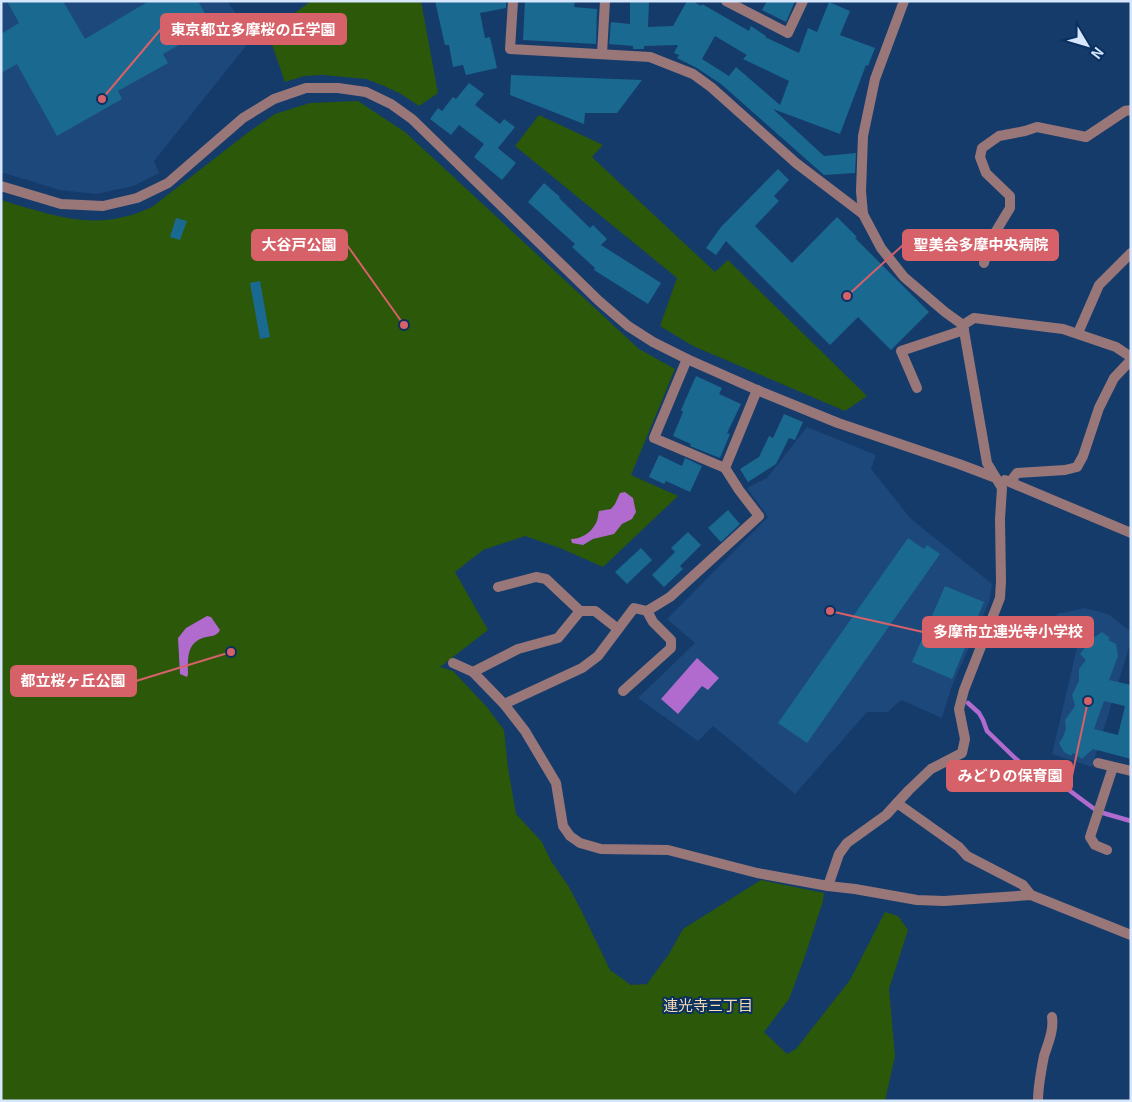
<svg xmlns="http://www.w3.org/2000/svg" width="1132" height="1102" viewBox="0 0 1132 1102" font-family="Georgia,'Noto Sans JP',serif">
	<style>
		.built { fill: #1d487b }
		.green { fill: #2b5809 }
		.water { fill: #b16acd }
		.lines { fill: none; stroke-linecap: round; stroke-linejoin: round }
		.stream { stroke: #b16acd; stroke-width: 4.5 }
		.building { fill: #1a6990; fill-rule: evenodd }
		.minor { stroke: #997779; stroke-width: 10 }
		.tertiary { stroke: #997779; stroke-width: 10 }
		.labels { text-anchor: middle; stroke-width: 4; stroke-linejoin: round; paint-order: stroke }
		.neighbourhood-label { font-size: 15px; fill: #f9ddb6; stroke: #0a305f }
		.leader { fill: none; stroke: #d66168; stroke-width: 2 }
		.callout-dot { fill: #d66168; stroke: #0a305f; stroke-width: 2 }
		.callout { fill: #d66168; stroke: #d66168; stroke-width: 2 }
		.callout-label { font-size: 15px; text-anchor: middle; font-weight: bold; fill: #fff }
	</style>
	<rect width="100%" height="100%" fill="#153b6b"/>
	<g class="built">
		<path d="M1 1H227L253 37 154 161 159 173 133 186 96 194 60 190 1 172Z"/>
		<path d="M807 427 876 455 871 469 911 519 992 584 989 602 951 688 942 718 901 700 888 712H867L795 794 713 726 698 741 638 698 695 643 667 619 768 517 747 488 767 478Z"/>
		<path d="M1085 608 1108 614 1131 632V641L1092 767 1052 754 1077 648 1056 614Z"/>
	</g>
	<g class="green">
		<path d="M311 1H421L438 93 419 106 401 94 384 86 366 79 323 75 304 76 285 82 268 33Z"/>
		<path d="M358 101 405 132 639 349 675 369 631 475 678 496 603 567 560 548 525 536 483 550 455 572 488 630 440 667 453 671 486 706 504 730 508 768 516 814 542 842 551 861 569 887 582 912 610 970 631 985 647 984 669 954 683 929 761 880 824 893 823 901 804 959 789 999 764 1032 787 1054 796 1049 850 980 885 912 898 916 908 930 889 989 895 1056 885 1101H1V200C55 216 97 233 152 207L250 131 275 114 310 103Z"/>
		<path d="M539 115 603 145 592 157 715 272 728 260 867 396 845 411 693 346 660 326 677 278 515 146Z"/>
	</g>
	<g class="water">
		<path d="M625 492 633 498 636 512 632 519 622 524 614 534 593 539 583 545 572 543 571 539C581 539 591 533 596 523 598 520 598 514 599 511L611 509 615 504 620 493Z"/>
		<path d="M207 616 211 617 220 630C217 636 212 636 206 637 186 642 188 658 188 674L187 677 180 674 178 638 186 628Z"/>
		<path d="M697 658 719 678 708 690 702 686 678 714 661 699Z"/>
	</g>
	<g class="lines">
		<path class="stream" d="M968 703 979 713 983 720 987 731 1016 759 1034 774 1046 773 1093 808 1103 813 1131 821"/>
	</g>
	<g class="building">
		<path d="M7 1H63L85 39 149 1H198L212 26 163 54 168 63 118 91 122 99 57 136 17 64 1 73V34L19 23Z"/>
		<path d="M435 1H506V8L480 13 485 38 490 37 497 68 466 75 463 65 453 67 449 45H445Z"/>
		<path d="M525 1H575L574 7 597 9 596 44 523 40Z"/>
		<path d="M630 1H649L648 27 673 26 687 1H693L701 6 702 4 749 31 751 26 766 36 765 37 799 53 808 28 817 32 829 2 850 11 840 35 875 48 868 66 866 65 840 134 773 109 824 156 856 153 855 173 824 175 721 84 697 68 677 58 679 55 674 53 678 45 644 46V49H633V46L609 44 611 22 630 24ZM715 36 747 55 743 59 789 81 780 105 736 67 729 76 702 59Z"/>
		<path d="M767 1H795L786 22 762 10Z"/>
		<path d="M511 75 642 80 617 113H585L584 124 510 95Z"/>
		<path d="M469 83 484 94 475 105 500 124 504 119 515 127 498 148 516 163 502 180 474 157 484 144 459 125 451 135 430 119 438 108 442 111 453 97 456 99Z"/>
		<path d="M778 169 789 180 774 196 779 201 755 226 792 263 837 217 857 237 855 238 929 312 891 350 858 317 830 345 726 241 716 255 706 248 721 227Z"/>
		<path d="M544 183 560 197 559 198 590 228 593 225 607 239 601 245 661 283 648 304 594 270 595 268 572 247 575 244 528 202Z"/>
		<path d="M176 218 187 221 180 240 170 237Z"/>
		<path d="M260 281 270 337 260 339 250 283Z"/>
		<path d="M696 376 722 388 719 394 741 404 727 433 730 434 720 458 690 446 691 444 673 436 683 412 681 410Z"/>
		<path d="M784 414 803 422 795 440 789 438 776 464 748 482 740 469 759 457 769 436 773 438Z"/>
		<path d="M659 455 682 466 685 458 702 466 690 492 666 481 664 484 649 477Z"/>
		<path d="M728 510 740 524 721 542 708 528Z"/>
		<path d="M688 532 701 545 680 566 683 569 664 587 652 575 675 552 671 548Z"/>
		<path d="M908 538 924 549 927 545 940 554 807 743 778 723Z"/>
		<path d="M641 548 652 560 627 584 615 572Z"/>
		<path d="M945 586 984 602 952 679 912 662Z"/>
		<path d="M1102 632 1110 638 1108 640 1116 644 1118 656 1109 680 1131 685V759L1093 749 1082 759 1073 753 1071 756 1064 752 1059 743 1062 739 1066 729 1065 720 1075 706 1072 695 1079 681V669L1086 660 1080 654 1093 638ZM1104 701 1125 706 1118 735 1094 729Z"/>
	</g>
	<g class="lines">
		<g class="minor">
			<path d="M513 1 510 49 650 57 693 74 711 87 796 163 863 214 881 248 904 277 945 312 963 325 987 463 1002 488 1000 519 1001 581 1000 598 964 690 959 709 965 739 962 753 931 769 909 790 886 815 847 843 839 854 828 886"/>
			<path d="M726 1 788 33 803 1"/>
			<path d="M602 54 605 1"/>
			<path d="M984 263 990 241 1010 208V196L986 173 980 157 982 148 999 136 1025 131 1037 127 1086 137 1125 111 1131 110"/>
			<path d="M963 325 974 318 1063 329 1116 347 1131 357"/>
			<path d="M1078 333 1099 285 1131 253"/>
			<path d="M687 359 654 438 725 468"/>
			<path d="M917 388 901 351 964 330"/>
			<path d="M1005 480 1131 533"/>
			<path d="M1010 482 1017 473 1065 470 1077 467 1083 456 1099 408 1114 378 1131 360"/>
			<path d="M498 587 536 577 546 579 580 611H595L618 629"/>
			<path d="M453 663 473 672 504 704 525 731 556 783 563 826 570 836 580 843 601 849 668 850 757 873 828 886 855 889 917 900 944 901 1031 895 1131 935"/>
			<path d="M473 672 518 649 558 638 580 611"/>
			<path d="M623 691 671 648V640L653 622 647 611"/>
			<path d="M504 704 582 668 598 656 634 608 647 611 670 597 759 516 739 490 725 468 757 390"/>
			<path d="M1098 763 1131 771"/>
			<path d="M897 803 959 847 967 856 1023 885 1031 895"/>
			<path d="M1107 850 1095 845 1090 837 1113 767"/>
			<path d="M1038 1101C1038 1086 1041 1071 1044 1056 1048 1043 1054 1031 1052 1017"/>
		</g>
		<g class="tertiary">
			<path d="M1 186 61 204 103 206 137 198 168 183 243 118 274 99 306 88H338L366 92 391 104 412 119 599 301 628 326 653 342 687 359 757 390 838 423 959 464 996 478"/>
			<path d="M863 214 861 191 863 136 875 79 904 1"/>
		</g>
	</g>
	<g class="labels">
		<g class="neighbourhood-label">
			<text x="708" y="1011">連光寺三丁目</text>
		</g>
	</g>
	<path class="leader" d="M102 99L161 29M847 296L903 245M404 325L347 245M830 611L923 632M231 652L136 681M1088 701L1072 776"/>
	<g class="callout-dot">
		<circle cx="102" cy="99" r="5"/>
		<circle cx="847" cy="296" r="5"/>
		<circle cx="404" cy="325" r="5"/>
		<circle cx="830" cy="611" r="5"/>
		<circle cx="231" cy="652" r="5"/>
		<circle cx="1088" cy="701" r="5"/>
	</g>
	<g class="callout">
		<rect x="161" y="14" width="185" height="30" rx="5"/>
		<rect x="903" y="230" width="155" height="30" rx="5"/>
		<rect x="252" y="230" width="95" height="30" rx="5"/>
		<rect x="923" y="617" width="170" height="30" rx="5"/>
		<rect x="11" y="666" width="125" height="30" rx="5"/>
		<rect x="947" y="761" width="125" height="30" rx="5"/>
	</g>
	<g class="callout-label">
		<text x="253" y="35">東京都立多摩桜の丘学園</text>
		<text x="981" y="250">聖美会多摩中央病院</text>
		<text x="299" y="250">大谷戸公園</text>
		<text x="1008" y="637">多摩市立連光寺小学校</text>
		<text x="73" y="686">都立桜ヶ丘公園</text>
		<text x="1010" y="781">みどりの保育園</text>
	</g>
	<rect width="1132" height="1102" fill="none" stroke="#d5e6fd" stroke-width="5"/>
	<g transform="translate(1087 45) rotate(128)" stroke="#0a305f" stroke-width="4" paint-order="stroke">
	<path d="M0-4L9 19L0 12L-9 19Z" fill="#d5e6fd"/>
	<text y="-8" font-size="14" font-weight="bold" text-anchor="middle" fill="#d5e6fd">N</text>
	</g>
</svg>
